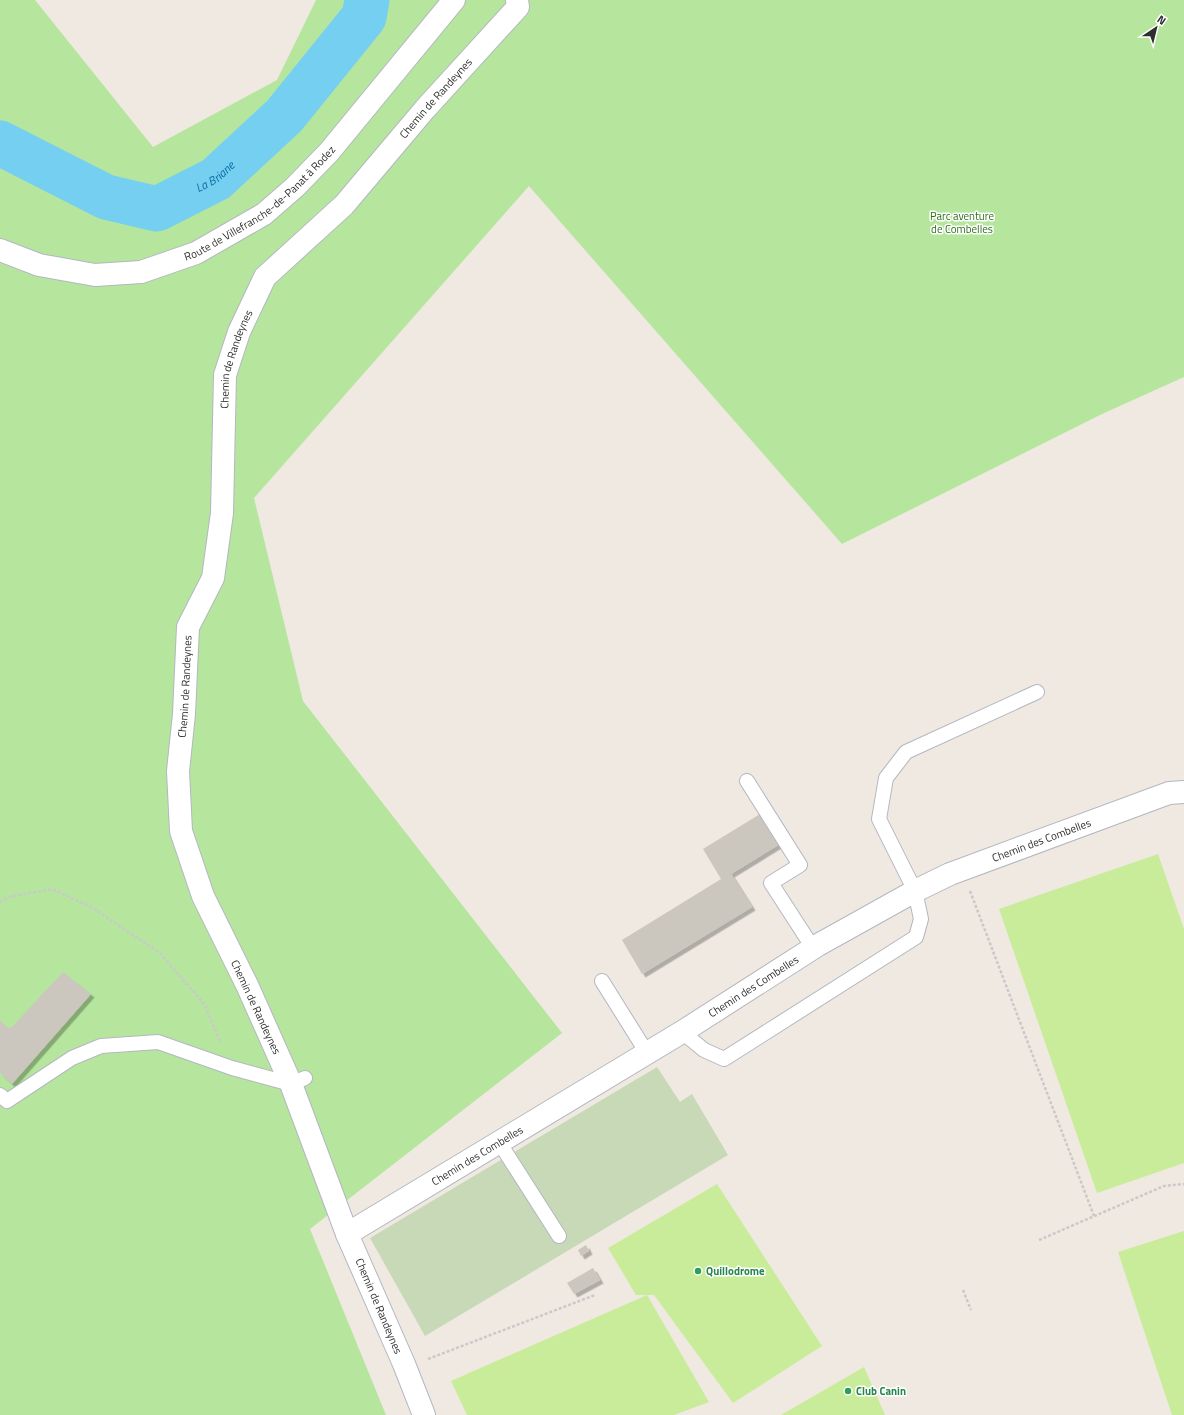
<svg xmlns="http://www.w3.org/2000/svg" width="1184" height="1415" viewBox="0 0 1184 1415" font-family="'Titillium Web',sans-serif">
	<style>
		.green { fill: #b6e59e }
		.cemetery { fill: #c8d9b8 }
		.pitch { fill: #c9ec9a }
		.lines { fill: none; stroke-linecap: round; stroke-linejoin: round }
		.river { stroke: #75cff0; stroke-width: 45 }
		.building { fill: #cbc7bf; filter: url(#shadow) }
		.service-casing { stroke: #b4b7c1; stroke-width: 16 }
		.minor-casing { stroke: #b4b7c1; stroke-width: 24 }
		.secondary-casing { stroke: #b4b7c1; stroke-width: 24 }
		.path { stroke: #c9c9c9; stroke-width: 2.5; stroke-dasharray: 3 2; stroke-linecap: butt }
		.service { stroke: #fff; stroke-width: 14 }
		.minor { stroke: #fff; stroke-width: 22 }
		.secondary { stroke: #fff; stroke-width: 22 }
		.leisure-dot { fill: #2e9e5b; stroke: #fff; stroke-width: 1.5 }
		.labels { text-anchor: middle; stroke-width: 3; stroke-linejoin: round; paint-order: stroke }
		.street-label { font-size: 11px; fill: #2e2e2e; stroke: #fff }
		.park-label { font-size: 11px; fill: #2c6e1b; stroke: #fff }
		.leisure-label { font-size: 11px; font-weight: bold; fill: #27864d; stroke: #fff; text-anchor: start }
		.water-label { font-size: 12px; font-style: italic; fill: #0d6fa3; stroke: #fff }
	</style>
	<defs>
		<filter id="shadow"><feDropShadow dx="3.5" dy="3.5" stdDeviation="0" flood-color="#0004"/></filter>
	</defs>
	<rect width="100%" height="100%" fill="#efe9e1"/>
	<path class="green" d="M0 0H35L153 147 277 80 316 0H1184V377L1102 414 842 544 529 186 254 498 303 701 562 1033 310 1229 386 1415H0Z"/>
	<path class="cemetery" d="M657 1067 680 1102 692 1094 728 1155 425 1336 370 1238Z"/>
	<g class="pitch">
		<path d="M1158 854 1184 929V1163L1097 1193 999 909Z"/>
		<path d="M717 1184 822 1346 733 1403 654 1295H636L608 1248Z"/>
		<path d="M1184 1231V1415H1172L1118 1252Z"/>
		<path d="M647 1295 709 1402 674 1415H467L451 1381Z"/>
		<path d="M864 1367 885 1415H781Z"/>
	</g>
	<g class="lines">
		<path class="river" id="s1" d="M0 143 106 197 157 209 216 179 284 116 364 17 367 0"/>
	</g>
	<g class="building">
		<path d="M760 814 778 845 731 874 752 907 642 974 622 940 721 879 703 849Z"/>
		<path d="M63 972 91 994 12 1084 0 1073V1021L10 1029Z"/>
		<path d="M586 1245 589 1251 581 1256 578 1250Z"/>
		<path d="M593 1268 600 1280 574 1294 567 1283Z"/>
	</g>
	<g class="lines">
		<g class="service-casing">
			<g id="service">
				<path d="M747 781 800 865 771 883 813 948"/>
				<path d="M602 981 647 1053"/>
				<path d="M682 1032 704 1050 724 1059 916 937 921 919 915 891 879 819 886 778 906 752 1037 692"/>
				<path d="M0 1095 7 1101 72 1058 101 1046 158 1042 232 1068 291 1084 305 1078"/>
				<path d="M499 1142 559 1236"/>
			</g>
		</g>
		<g class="minor-casing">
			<g id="minor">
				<path id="s2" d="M347 1234 682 1032 818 945 915 891 950 874 1169 793 1184 792"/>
				<path id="s3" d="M424 1415 404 1364 347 1234 291 1084 247 985 203 896 181 831 178 771 184 714 188 627 213 578 222 513 225 375 239 332 265 277 344 205 425 109 518 7 517 0"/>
			</g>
		</g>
		<g class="secondary-casing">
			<g id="secondary">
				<path id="s4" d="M0 250 39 265 95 275 141 272 196 253 264 214 295 187 329 152 454 0"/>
			</g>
		</g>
		<g class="path">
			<path d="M970 891 1094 1216"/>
			<path d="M0 902 8 897 52 889 93 908 160 953 205 1005 220 1042"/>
			<path d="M1039 1240 1164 1186 1184 1184"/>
			<path d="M963 1290 971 1310"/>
			<path d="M428 1359 595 1295"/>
		</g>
		<use href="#service" class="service"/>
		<use href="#minor" class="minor"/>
		<use href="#secondary" class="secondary"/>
	</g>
	<g class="leisure-dot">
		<circle cx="698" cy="1271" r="4"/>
		<circle cx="848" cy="1391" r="4"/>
	</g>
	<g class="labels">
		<g class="street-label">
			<text dy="4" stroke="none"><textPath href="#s3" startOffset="1450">Chemin de Randeynes</textPath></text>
			<text dy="4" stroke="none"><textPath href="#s4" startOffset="284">Route de Villefranche-de-Panat à Rodez</textPath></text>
			<text dy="4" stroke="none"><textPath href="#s3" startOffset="1114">Chemin de Randeynes</textPath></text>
			<text dy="4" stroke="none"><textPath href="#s3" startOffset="778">Chemin de Randeynes</textPath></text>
			<text dy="4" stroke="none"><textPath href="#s2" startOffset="800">Chemin des Combelles</textPath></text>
			<text dy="4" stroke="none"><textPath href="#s2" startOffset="476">Chemin des Combelles</textPath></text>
			<text transform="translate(256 1007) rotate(65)" y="4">Chemin de Randeynes</text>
			<text dy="4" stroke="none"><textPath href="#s2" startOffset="152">Chemin des Combelles</textPath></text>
			<text transform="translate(379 1306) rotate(67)" y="4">Chemin de Randeynes</text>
		</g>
		<g class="park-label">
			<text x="962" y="220">Parc aventure<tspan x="962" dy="13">de Combelles</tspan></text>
		</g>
		<g class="leisure-label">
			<text x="706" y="1275">Quillodrome</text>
			<text x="856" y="1395">Club Canin</text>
		</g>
		<g class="water-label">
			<text dy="4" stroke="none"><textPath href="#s1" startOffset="238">La Briane</textPath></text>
		</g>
	</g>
	<g transform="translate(1156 28) rotate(35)" stroke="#ffffff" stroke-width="3" paint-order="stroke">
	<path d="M0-3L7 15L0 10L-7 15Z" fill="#2e2e2e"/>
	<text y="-6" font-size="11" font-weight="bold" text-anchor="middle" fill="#2e2e2e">N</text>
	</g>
</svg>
